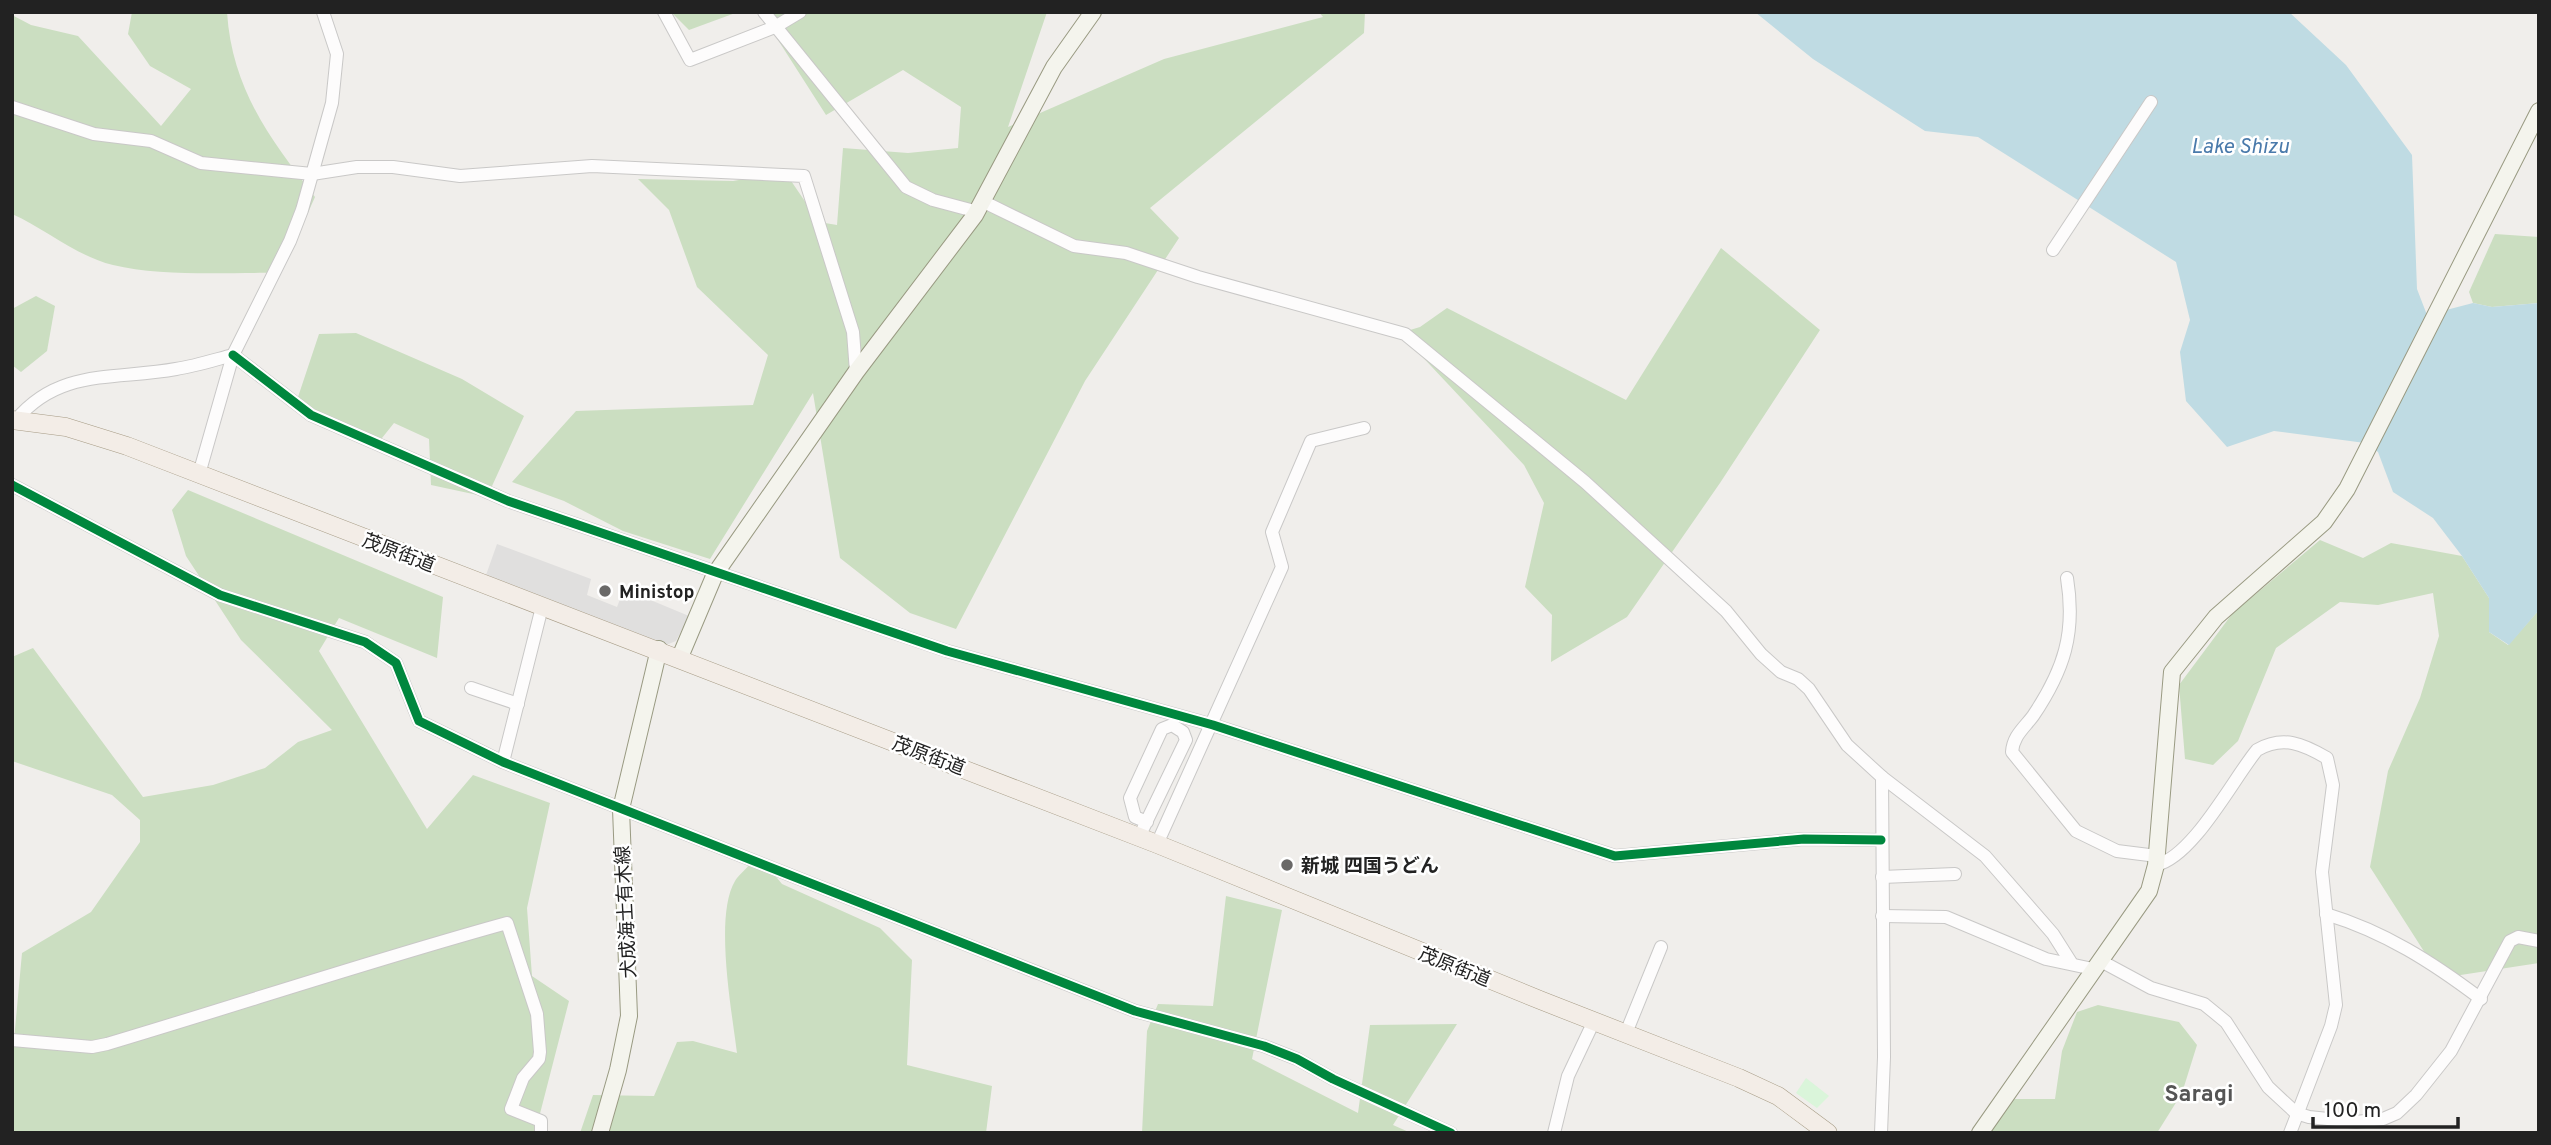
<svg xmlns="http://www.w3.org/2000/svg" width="2551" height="1145" viewBox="0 0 2551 1145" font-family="Overpass,'Noto Sans JP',sans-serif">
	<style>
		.forest { fill: #cbdec1 }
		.park { fill: #daf5da }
		.parking { fill: #e0dfde }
		.water { fill: #bfdbe3 }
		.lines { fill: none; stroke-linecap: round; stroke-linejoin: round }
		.street-casing { stroke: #c9c8c7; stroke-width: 14 }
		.secondary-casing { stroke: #999a82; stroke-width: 18 }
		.primary-casing { stroke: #a79c86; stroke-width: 19 }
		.street { stroke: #fdfcfc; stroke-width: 12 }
		.secondary { stroke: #f4f4ed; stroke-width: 16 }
		.primary { stroke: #f3ede7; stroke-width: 18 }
		.cycleway-casing { stroke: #fff; stroke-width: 13 }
		.cycleway { stroke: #00873e; stroke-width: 9 }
		.poi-dot { fill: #6a6968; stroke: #fff; stroke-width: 2.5 }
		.labels { text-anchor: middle; stroke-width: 5; stroke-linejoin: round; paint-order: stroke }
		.street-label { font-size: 19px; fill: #222; stroke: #fff }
		.poi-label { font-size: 19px; font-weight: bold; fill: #222; stroke: #fff; text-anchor: start }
		.water-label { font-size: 21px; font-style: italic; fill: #4a7aab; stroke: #fff }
		.quarter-label { font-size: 23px; font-weight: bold; fill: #555; stroke: #fff }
	</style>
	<rect width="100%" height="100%" fill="#f0eeeb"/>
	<g class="forest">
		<path d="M132 12H227C232 89 270 139 315 197L281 273C231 272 161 277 113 265 76 256 46 229 12 214V15L31 25 78 36 161 126 191 89 150 66 128 34Z"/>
		<path d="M671 12H738L689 30Z"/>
		<path d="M760 12H1047L1008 127 1164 59 1323 17 1319 12H1365L1364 33 1150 208 1179 238 1085 381 956 629 910 613 840 558 813 393 710 559 623 531 564 501 512 482 576 411 753 405 768 355 697 287 669 210 638 179 733 181 785 172 819 222 837 225 843 148 908 153 958 148 961 107 903 70 826 115Z"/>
		<path d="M2495 234 2539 237V303L2492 307 2473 303 2469 292Z"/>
		<path d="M1721 248 1820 330 1720 483 1627 617 1551 662 1552 615 1525 587 1544 503 1524 465 1400 333 1420 327 1447 308 1626 400Z"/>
		<path d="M36 296 55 306 47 351 21 372 12 365V309Z"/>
		<path d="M356 333 462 379 524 416 487 497 431 485 429 439 394 423 378 443 295 406 319 334Z"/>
		<path d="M188 490 443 597 437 658 339 618 319 651 427 829 473 775 550 803 527 908 532 976 569 1001 535 1133H12V1062L22 953 91 912 140 842V820L112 795 12 761V657L33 648 143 797 213 785 265 768 298 742 332 730 241 640 186 556 172 510Z"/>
		<path d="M2320 540 2363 558 2391 543 2462 556 2489 598V632L2508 645 2539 610V963L2441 978 2370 867 2388 771 2420 698 2439 636 2433 593 2378 605 2340 602 2276 648 2238 741 2213 765 2185 759 2179 685 2232 614Z"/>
		<path d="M749 865 768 867 782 884 880 928 912 960 907 1065 992 1086 986 1133H580L593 1095 654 1096 677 1042 693 1041 737 1053C732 1012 714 916 735 881 738 876 745 870 749 865Z"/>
		<path d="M1226 896 1282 910 1252 1059 1358 1113 1370 1025 1457 1024 1393 1125 1411 1133H1142L1147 1031 1158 1004 1213 1006Z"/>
		<path d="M2098 1005 2179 1022 2197 1045 2182 1093 2157 1133H1970L1999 1099H2055L2062 1051 2077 1012Z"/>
	</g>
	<path class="park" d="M1806 1078 1829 1096 1817 1108 1796 1093Z"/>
	<path class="parking" d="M497 544 591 579 587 595 617 607 624 589 689 616 676 641 666 645 486 575Z"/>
	<path class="water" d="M1755 12H2289L2346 65 2412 155 2417 289 2427 315 2473 303 2492 307 2539 303V610L2509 645 2489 632V598L2462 556 2433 518 2393 492 2378 452 2365 443 2274 431 2227 447 2186 401 2180 352 2190 320 2176 262 1978 137 1925 131 1813 59Z"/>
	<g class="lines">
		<g class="street-casing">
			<g id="street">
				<path d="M664 12 690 60 775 27 800 12"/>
				<path d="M764 12 906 187 933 200 978 212"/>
				<path d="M12 107 94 134 151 141 201 163 312 174 357 167H393L460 176 592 166 804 176 853 332 856 372"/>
				<path d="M984 202 1074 246 1126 253 1198 277 1405 334 1585 482 1726 611 1761 654 1781 672 1798 679 1809 689 1847 745 1882 777 1884 1057 1881 1133"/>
				<path d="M2053 250 2151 102"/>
				<path d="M233 355 311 415 508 501 947 651 1213 725 1615 856 1804 839 1881 840"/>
				<path d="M16 420C59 368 115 380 176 369 195 366 214 360 233 355"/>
				<path d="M199 474 233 355 290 241 302 210 332 103 337 54 323 12"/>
				<path d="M12 485 220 595 365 642 396 663 419 721 503 762 1135 1011 1264 1046 1297 1059 1333 1079 1451 1133"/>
				<path d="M2067 578C2076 633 2064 670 2033 716 2024 728 2013 736 2012 752L2076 831 2117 851 2157 856"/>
				<path d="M471 688 518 704"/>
				<path d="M503 762 542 607"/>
				<path d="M1882 777 1985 856 2053 934 2072 964"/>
				<path d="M1139 837 1186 740 1183 732 1172 725 1162 729 1130 798 1135 817 1147 822"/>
				<path d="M1157 844 1282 567 1272 532 1311 441 1364 428"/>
				<path d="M2156 865C2193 857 2233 779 2257 750 2283 735 2303 744 2327 758L2333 785 2322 872 2336 1005 2331 1026 2290 1133"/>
				<path d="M1882 877 1955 874"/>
				<path d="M2326 914C2385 932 2432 962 2481 999"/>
				<path d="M1882 916 1946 917 2046 959 2093 969"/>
				<path d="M2099 960 2151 988 2204 1004 2226 1022 2268 1087 2296 1113 2309 1117 2356 1122 2383 1119 2397 1113 2416 1095 2451 1051 2510 941 2518 937 2539 941"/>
				<path d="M1626 1033 1661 947"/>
				<path d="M12 1040 92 1047 107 1044C241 1004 373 960 507 923L537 1014 540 1052 539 1059 523 1078 511 1109 541 1121V1133"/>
				<path d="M1554 1133 1568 1076 1594 1021"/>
			</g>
		</g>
		<g class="secondary-casing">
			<g id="secondary">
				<path d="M680 657 715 574 856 372 975 215 1054 67 1093 12"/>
				<path d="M600 1133 618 1070 629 1016 621 809 659 649"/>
				<path d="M1980 1133 2149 891 2156 865 2172 672 2216 617 2324 522 2347 489 2539 111"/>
			</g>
		</g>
		<g class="primary-casing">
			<path id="primary" d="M12 420 66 427 127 446 1157 844 1540 1000 1739 1078 1778 1096 1828 1133"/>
		</g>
		<use href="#street" class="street"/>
		<use href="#secondary" class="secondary"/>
		<use href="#primary" class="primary"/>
		<g class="cycleway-casing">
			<g id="cycleway">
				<path d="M233 355 311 415 508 501 947 651 1213 725 1615 856 1804 839 1881 840"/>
				<path d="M12 485 220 595 365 642 396 663 419 721 503 762 1135 1011 1264 1046 1297 1059 1333 1079 1451 1133"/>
			</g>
		</g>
		<use href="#cycleway" class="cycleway"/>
	</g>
	<g class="poi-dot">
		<circle cx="605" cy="591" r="7"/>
		<circle cx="1287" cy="865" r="7"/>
	</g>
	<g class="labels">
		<g class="street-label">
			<text transform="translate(399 552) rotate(21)" y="7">茂原街道</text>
			<text transform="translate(929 755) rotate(21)" y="7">茂原街道</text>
			<text transform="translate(625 912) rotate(-93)" y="7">犬成海士有木線</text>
			<text transform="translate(1455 966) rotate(22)" y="7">茂原街道</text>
		</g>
		<g class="poi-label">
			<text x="619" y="598">Ministop</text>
			<text x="1301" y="872">新城 四国うどん</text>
		</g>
		<g class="water-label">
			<text x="2240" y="153">Lake Shizu</text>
		</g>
		<g class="quarter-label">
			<text x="2199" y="1101">Saragi</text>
		</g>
	</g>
	<rect width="2551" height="1145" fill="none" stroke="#222222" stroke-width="28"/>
	<path d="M2313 1117v10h145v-10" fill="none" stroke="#222222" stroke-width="3.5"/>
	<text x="2324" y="1117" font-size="21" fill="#222222" stroke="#ffffff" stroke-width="5" paint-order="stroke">100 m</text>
</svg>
